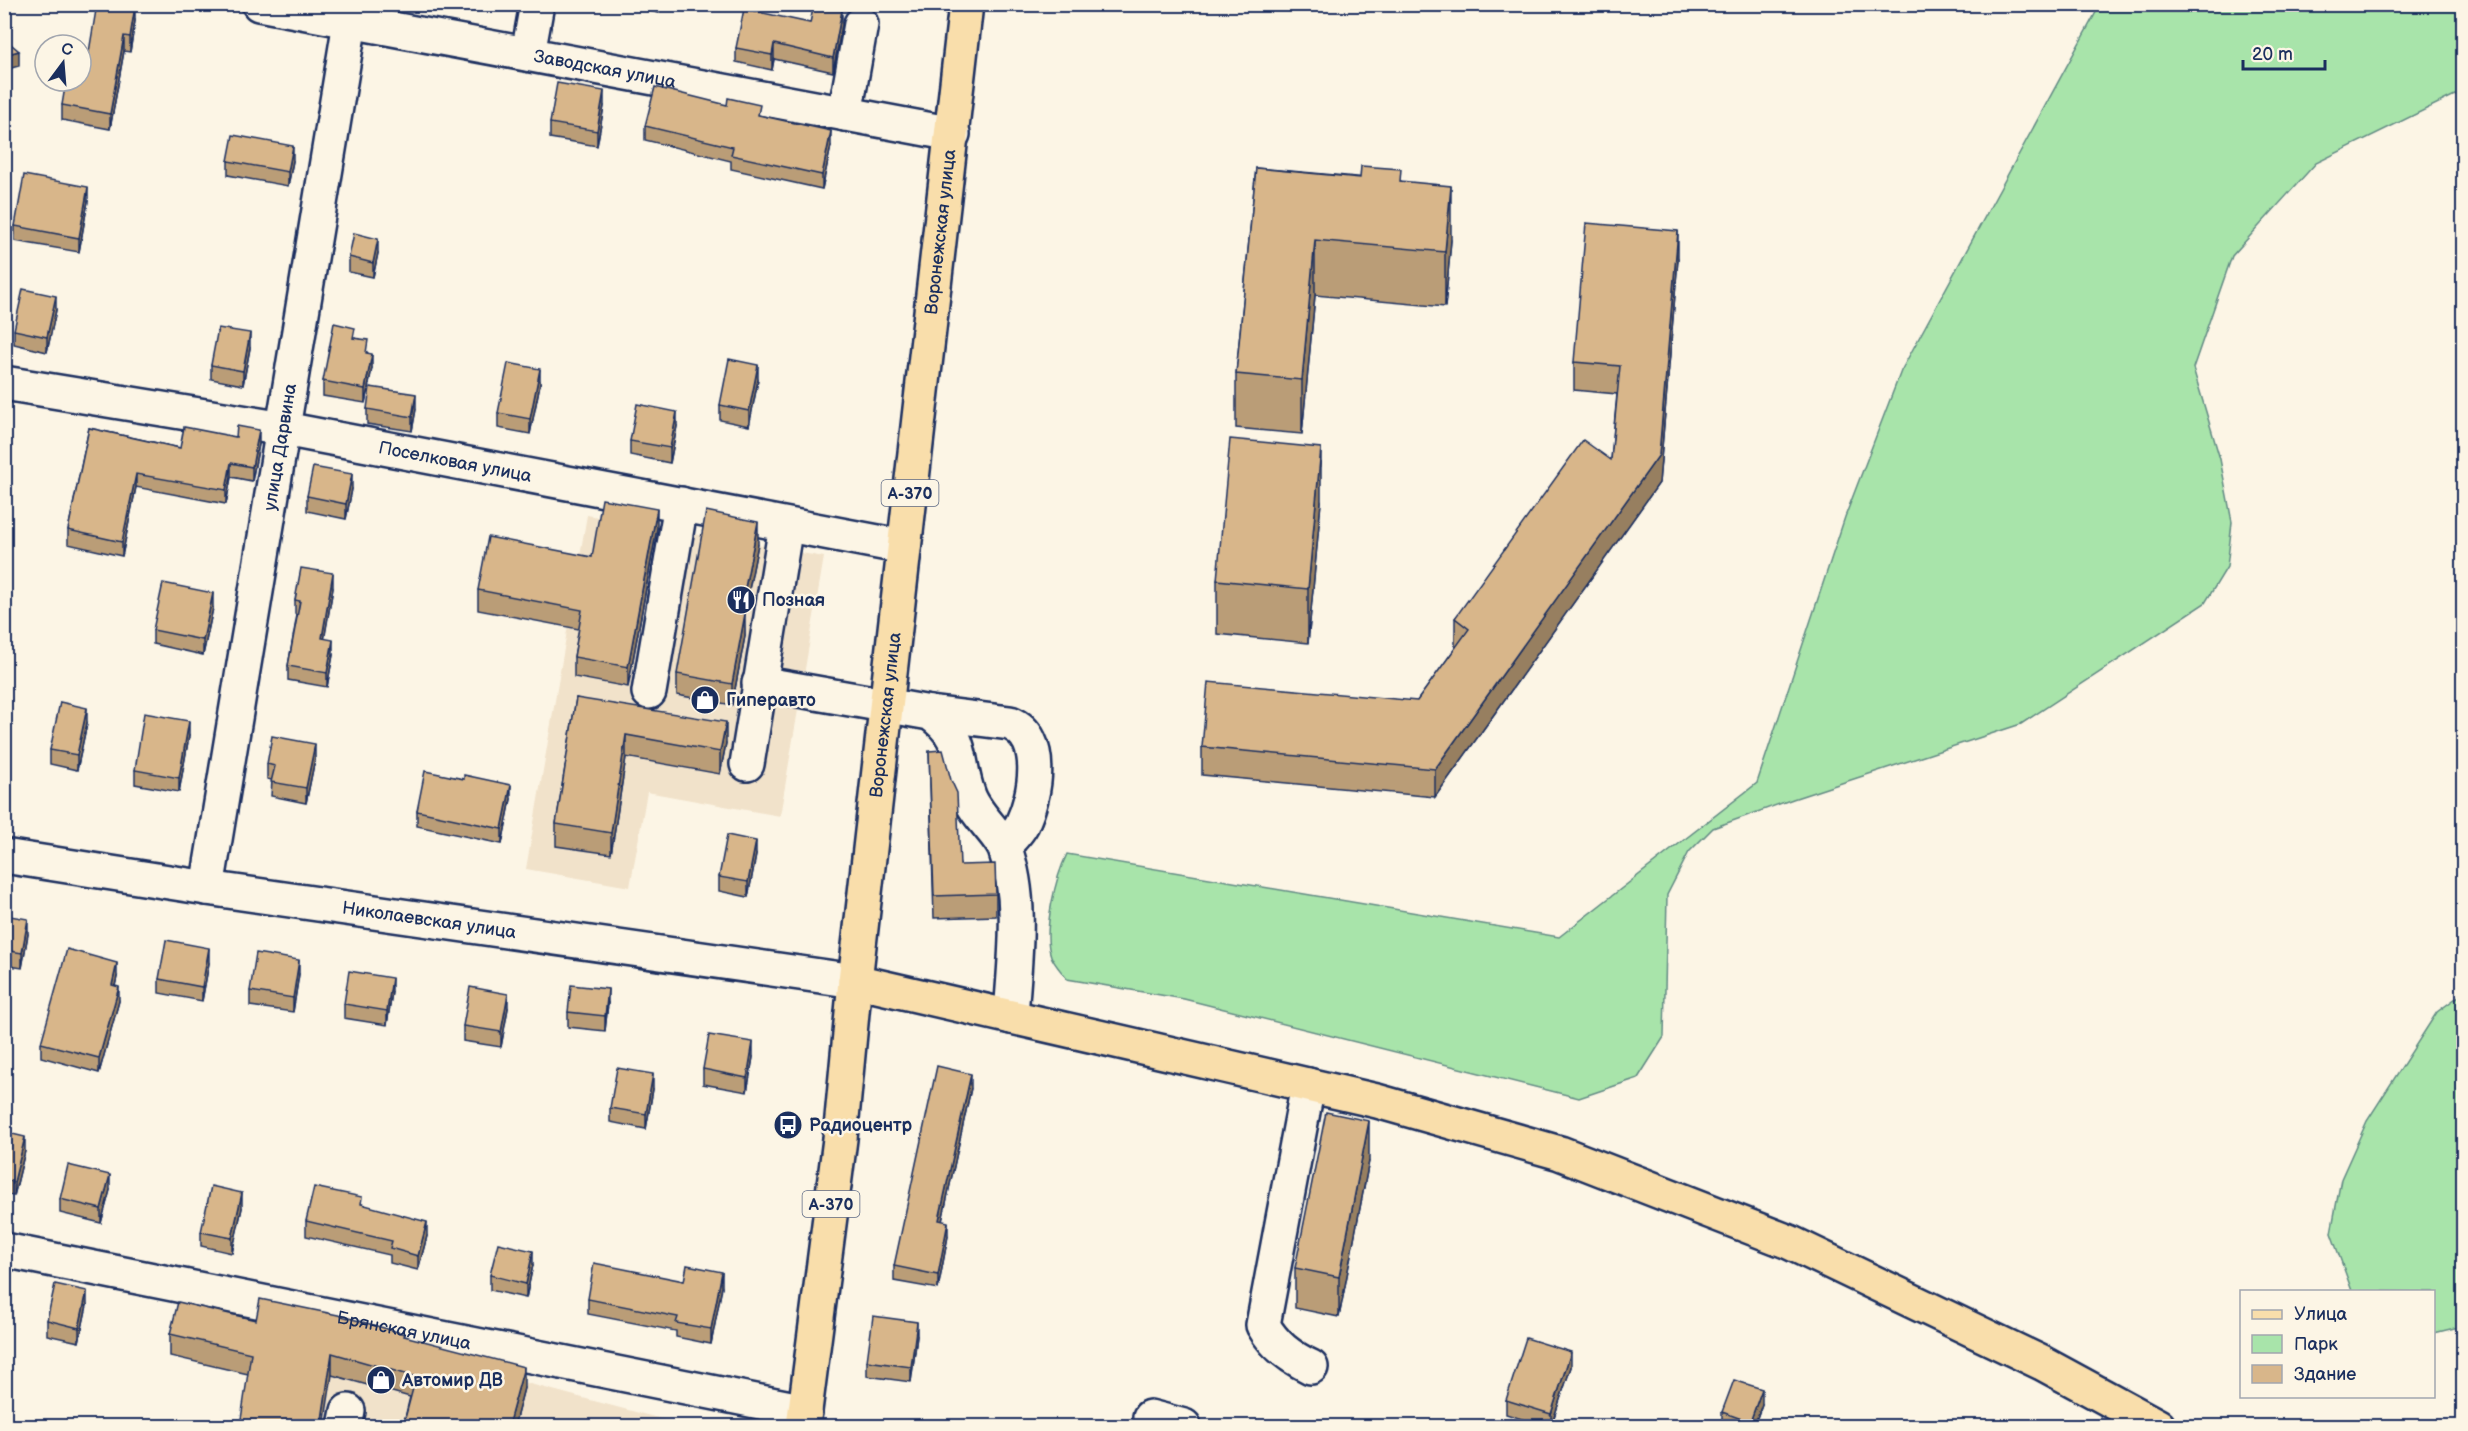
<svg xmlns="http://www.w3.org/2000/svg" width="2468" height="1431" viewBox="0 0 2468 1431" font-family="'Balsamiq Sans',sans-serif">
	<style>
		.built { fill: #f1e2ca }
		.green { fill: #a8e4aa; stroke: #628a84; stroke-width: 1.5 }
		.lines { fill: none; stroke-linecap: round; stroke-linejoin: round }
		.minor-casing { stroke: #1b2f5e; stroke-width: 38 }
		.major-casing { stroke: #1b2f5e; stroke-width: 38 }
		.highway-casing { stroke: #1b2f5e; stroke-width: 38 }
		.minor { stroke: #fcf5e5; stroke-width: 33 }
		.major { stroke: #f9deab; stroke-width: 33 }
		.highway { stroke: #f9deab; stroke-width: 33 }
		.wall { fill: #ba9d77; stroke: #1b2f5e; stroke-width: 1.5 }
		.shaded-wall { fill: #977f61; stroke: #1b2f5e; stroke-width: 1.5 }
		.building { fill: #d8b68a; stroke: #1b2f5e; stroke-width: 1.5 }
		.labels { text-anchor: middle; stroke-width: 5; stroke-linejoin: round; paint-order: stroke }
		.shield { fill: #fcf5e5; stroke: #5e6a86; stroke-width: 1.5 }
		.shield-label { font-size: 16px; font-weight: bold; fill: #1b2f5e }
		.street-label { font-size: 18px; fill: #1b2f5e; stroke: #fcf5e5 }
		.poi-label { font-size: 18px; font-weight: bold; fill: #1b2f5e; stroke: #fcf5e5; text-anchor: start }
	</style>
	<rect width="100%" height="100%" fill="#fcf5e5"/>
	<filter id="ink" filterUnits="userSpaceOnUse"><feTurbulence type="fractalNoise" baseFrequency=".0167" numOctaves="2"/><feDisplacementMap in="SourceGraphic" scale="12" xChannelSelector="R" yChannelSelector="G"/><feConvolveMatrix kernelMatrix="1 2 1 2 8 2 1 2 1" color-interpolation-filters="sRGB"/></filter>
	<g filter="url(#ink)">
		<g class="built">
			<path d="M587 515 824 557 780 816 647 792 630 887 526 869Z"/>
			<path d="M339 1333 688 1426H241Z"/>
		</g>
		<g class="green">
			<path d="M2100 5H2463V91L2316 163 2232 256 2193 368 2220 459 2232 522 2227 567 2205 603 2021 724 1793 799 1713 828 1689 852 1667 895 1664 1037 1638 1078 1579 1098 1184 999 1067 979C1062 972 1054 964 1051 956 1042 932 1056 876 1067 854L1559 937 1757 783 1845 517 1901 371Z"/>
			<path d="M2463 993V1326L2434 1333V1292L2352 1291 2331 1233 2341 1179 2367 1121 2437 1012Z"/>
		</g>
		<g class="lines">
			<g class="minor-casing">
				<g id="minor">
					<path id="s1" d="M259 4 953 134"/>
					<path d="M528 54 537 4"/>
					<path d="M845 114 861 24"/>
					<path id="s2" d="M4 383 284 429 904 547"/>
					<path d="M759 683 930 713C967 739 955 759 969 796 976 815 999 834 1005 849 1024 901 1014 963 1011 1017"/>
					<path d="M649 692 681 504"/>
					<path d="M930 713 1010 723C1046 737 1036 795 1022 824 1018 832 1010 839 1004 846"/>
					<path d="M747 764 786 525"/>
					<path id="s3" d="M4 856 207 888 855 981"/>
					<path id="s4" d="M207 888 353 4"/>
					<path d="M1308 1085 1263 1325C1274 1345 1290 1357 1311 1367"/>
					<path id="s5" d="M4 1250 805 1411"/>
					<path d="M1150 1417 1184 1426"/>
					<path d="M345 1426 348 1411"/>
				</g>
			</g>
			<g class="major-casing">
				<path id="major" d="M855 981 1377 1101 1560 1153 1789 1242 2042 1363 2158 1426"/>
			</g>
			<g class="highway-casing">
				<g id="highway">
					<path id="s6" d="M803 1426 840 1139 855 981 966 4"/>
				</g>
			</g>
			<use href="#minor" class="minor"/>
			<use href="#major" class="major"/>
			<use href="#highway" class="highway"/>
		</g>
		<g class="wall">
			<path d="M633 4H661L659 13 633 7Z"/>
			<path d="M135 21 130 52 124 51 110 129 62 120V105L86 70Z"/>
			<path d="M810 23 842 25 833 72 774 59 772 70 736 62V48Z"/>
			<path d="M604 106 597 146 550 138V123Z"/>
			<path d="M760 116 831 146 822 189 731 169V161L645 140V126Z"/>
			<path d="M228 161H293L288 186 228 175Z"/>
			<path d="M1256 168 1401 181 1451 240 1445 307 1315 295 1302 434 1236 428V374Z"/>
			<path d="M88 201 79 252 15 241V226Z"/>
			<path d="M378 253 373 277 349 272V257Z"/>
			<path d="M1678 259 1659 483 1435 797 1202 775V747L1417 701 1456 647 1455 646V618L1611 460 1617 394 1574 390V362Z"/>
			<path d="M56 310 47 352 14 344V330Z"/>
			<path d="M355 338 368 353 372 368 365 403 323 396V381Z"/>
			<path d="M250 348 243 385 211 379V365Z"/>
			<path d="M758 380 749 426 720 420V405Z"/>
			<path d="M540 384 530 434 498 428V413Z"/>
			<path d="M367 409H416L412 431 367 424Z"/>
			<path d="M677 426 670 463 630 455V441Z"/>
			<path d="M89 428 180 448 259 444 252 481 231 477 226 504 136 487 122 556 68 544V530Z"/>
			<path d="M352 489 346 519 307 511V496Z"/>
			<path d="M1321 502 1308 643 1217 634V580Z"/>
			<path d="M657 528 628 687 574 677V657L579 629 478 610V590L592 557Z"/>
			<path d="M758 544 744 614 745 636 732 705 677 695V674Z"/>
			<path d="M333 588 324 639 333 655 327 687 288 680V666L297 615 295 614V600Z"/>
			<path d="M213 608 203 655 153 644V630Z"/>
			<path d="M576 698 726 743 720 774 626 757 611 854 556 846V824Z"/>
			<path d="M87 723 77 770 50 764V750Z"/>
			<path d="M189 736 179 792 135 784V770Z"/>
			<path d="M929 751 960 865 996 894V916L934 918Z"/>
			<path d="M315 759 306 803 271 796 272 780 267 779V764Z"/>
			<path d="M511 799 502 844 417 826V811Z"/>
			<path d="M756 855 748 897 719 891V877Z"/>
			<path d="M4 915 28 934 22 968 4 965Z"/>
			<path d="M209 963 202 1001 159 993V979Z"/>
			<path d="M299 974 293 1012 250 1006V991Z"/>
			<path d="M117 977 115 986 119 1001 99 1073 41 1057V1043Z"/>
			<path d="M392 992 387 1025 344 1018V1004Z"/>
			<path d="M608 1003 605 1031 568 1027V1012Z"/>
			<path d="M508 1008 501 1047 463 1041V1026Z"/>
			<path d="M753 1057 747 1092 703 1084V1069Z"/>
			<path d="M971 1088 942 1221 948 1236 938 1289 894 1281V1266Z"/>
			<path d="M653 1089 646 1129 610 1122V1108Z"/>
			<path d="M4 1132 25 1151 14 1196 4 1194Z"/>
			<path d="M1369 1161 1339 1317 1295 1308V1268Z"/>
			<path d="M110 1190 101 1223 60 1213V1199Z"/>
			<path d="M362 1204 427 1236 418 1270 390 1263V1255L306 1236V1221Z"/>
			<path d="M242 1208 232 1253 201 1246V1232Z"/>
			<path d="M533 1265 526 1298 490 1290V1275Z"/>
			<path d="M684 1281 722 1287 711 1344 676 1337V1331L588 1314V1299Z"/>
			<path d="M87 1305 79 1342 47 1335V1320Z"/>
			<path d="M256 1320 405 1336 524 1388 514 1426H403L410 1397 332 1375 248 1374 170 1356V1334Z"/>
			<path d="M917 1336 911 1382 867 1376V1361Z"/>
			<path d="M1571 1367 1551 1426H1544L1506 1414V1400Z"/>
			<path d="M1762 1404 1754 1426H1722V1412Z"/>
		</g>
		<g class="shaded-wall">
			<path d="M135 6V21L130 52V37Z"/>
			<path d="M842 10V25L833 72V58Z"/>
			<path d="M10 20V35L6 54V40Z"/>
			<path d="M124 36V51L110 129V114Z"/>
			<path d="M774 44V59L772 70V55Z"/>
			<path d="M19 51V66L4 70V55Z"/>
			<path d="M604 91V106L597 146V131Z"/>
			<path d="M831 131V146L822 189V175Z"/>
			<path d="M293 146V161L288 186V172Z"/>
			<path d="M1451 186V240L1445 307V252Z"/>
			<path d="M88 187V201L79 252V238Z"/>
			<path d="M1678 231V259L1659 483 1435 797V769L1659 455Z"/>
			<path d="M378 239V253L373 277V263Z"/>
			<path d="M1315 240V295L1302 434V380Z"/>
			<path d="M56 296V310L47 352V337Z"/>
			<path d="M250 333V348L243 385V371Z"/>
			<path d="M372 354V368L365 403V389Z"/>
			<path d="M758 365V380L749 426V411Z"/>
			<path d="M540 369V384L530 434V419Z"/>
			<path d="M416 394V409L412 431V417Z"/>
			<path d="M677 412V426L670 463V448Z"/>
			<path d="M259 430V444L252 481V467Z"/>
			<path d="M1321 448V502L1308 643V589Z"/>
			<path d="M231 463V477L226 504V490Z"/>
			<path d="M136 474V487L122 556V542Z"/>
			<path d="M352 474V489L346 519V504Z"/>
			<path d="M657 509V528L628 687V667Z"/>
			<path d="M758 522V544L740 635V613Z"/>
			<path d="M333 573V588L322 653V638Z"/>
			<path d="M213 593V608L203 655V640Z"/>
			<path d="M745 614V636L732 705V684Z"/>
			<path d="M333 640V655L327 687V673Z"/>
			<path d="M87 708V723L77 770V755Z"/>
			<path d="M189 721V736L179 792V778Z"/>
			<path d="M726 722V743L720 774V752Z"/>
			<path d="M626 735V757L611 854V833Z"/>
			<path d="M315 744V759L306 803V788Z"/>
			<path d="M511 785V799L502 844V829Z"/>
			<path d="M756 841V855L748 897V882Z"/>
			<path d="M28 919V934L22 968V953Z"/>
			<path d="M209 948V963L202 1001V987Z"/>
			<path d="M299 960V974L293 1012V998Z"/>
			<path d="M117 963V977L112 999V985Z"/>
			<path d="M392 978V992L387 1025V1011Z"/>
			<path d="M119 987V1001L99 1073V1058Z"/>
			<path d="M608 989V1003L605 1031V1016Z"/>
			<path d="M508 994V1008L501 1047V1032Z"/>
			<path d="M753 1042V1057L747 1092V1078Z"/>
			<path d="M653 1074V1089L646 1129V1114Z"/>
			<path d="M971 1074V1088L939 1235V1220Z"/>
			<path d="M1369 1121V1161L1339 1317V1277Z"/>
			<path d="M25 1137V1151L14 1196V1182Z"/>
			<path d="M110 1175V1190L101 1223V1209Z"/>
			<path d="M242 1193V1208L232 1253V1238Z"/>
			<path d="M427 1222V1236L418 1270V1256Z"/>
			<path d="M948 1222V1236L938 1289V1275Z"/>
			<path d="M533 1251V1265L526 1298V1284Z"/>
			<path d="M722 1272V1287L711 1344V1329Z"/>
			<path d="M87 1291V1305L79 1342V1328Z"/>
			<path d="M917 1322V1336L911 1382V1367Z"/>
			<path d="M1571 1352V1367L1551 1426V1414Z"/>
			<path d="M332 1353V1375L324 1426H321Z"/>
			<path d="M524 1367V1388L514 1426H508Z"/>
			<path d="M1762 1389V1404L1754 1426H1750V1422Z"/>
		</g>
		<g class="building">
			<path d="M97 4H123L135 6 130 37 124 36 110 114 62 105 66 81H81V69L86 70Z"/>
			<path d="M814 4 842 10 833 58 774 44 772 55 736 48 744 9 810 23Z"/>
			<path d="M4 12H6L10 20 6 40 19 51 4 55Z"/>
			<path d="M557 83 604 91 597 131 550 123Z"/>
			<path d="M655 87 727 105 728 98 760 105 758 115 831 131 822 175 731 155 733 147 645 126Z"/>
			<path d="M233 135 293 146 288 172 228 161Z"/>
			<path d="M1361 166 1401 169 1400 181 1451 186 1445 252 1315 240 1302 380 1236 374 1256 168 1360 178Z"/>
			<path d="M24 175 88 187 79 238 15 226Z"/>
			<path d="M1586 223 1678 231 1659 455 1435 769 1202 747 1208 682 1417 701 1469 629 1455 618 1583 440 1611 460 1620 366 1574 362Z"/>
			<path d="M354 233 378 239 373 263 349 257Z"/>
			<path d="M23 289 56 296 47 337 14 330Z"/>
			<path d="M334 323 355 328 353 338 368 340 366 353 372 354 365 389 323 381Z"/>
			<path d="M218 328 250 333 243 371 211 365Z"/>
			<path d="M729 359 758 365 749 411 720 405Z"/>
			<path d="M508 363 540 369 530 419 498 413Z"/>
			<path d="M370 387 416 394 412 417 367 409Z"/>
			<path d="M637 404 677 412 670 448 630 441Z"/>
			<path d="M237 426 259 430 252 467 231 463 226 490 136 474 122 542 68 530 89 428 180 448 184 427 236 437Z"/>
			<path d="M1230 439 1321 448 1308 589 1217 580Z"/>
			<path d="M313 467 352 474 346 504 307 496Z"/>
			<path d="M602 499 657 509 628 667 574 657 582 610 478 590 488 537 592 557Z"/>
			<path d="M706 511 758 522 740 613 745 614 732 684 677 674Z"/>
			<path d="M301 568 333 573 322 638 333 640 327 673 288 666 300 601 295 600Z"/>
			<path d="M163 583 213 593 203 640 153 630Z"/>
			<path d="M576 698 726 722 720 752 626 735 611 833 556 824Z"/>
			<path d="M60 702 87 708 77 755 50 750Z"/>
			<path d="M144 713 189 721 179 778 135 770Z"/>
			<path d="M272 736 315 744 306 788 271 782 275 766 267 764Z"/>
			<path d="M943 750 951 780 957 793 960 865 995 864 996 894 934 896 929 751Z"/>
			<path d="M425 771 464 779V775L511 785 502 829 417 811Z"/>
			<path d="M727 835 756 841 748 882 719 877Z"/>
			<path d="M4 915 28 919 22 953 4 950Z"/>
			<path d="M166 940 209 948 202 987 159 979Z"/>
			<path d="M67 949 117 963 112 985 119 987 99 1058 41 1043Z"/>
			<path d="M256 953 299 960 293 998 250 991Z"/>
			<path d="M349 971 392 978 387 1011 344 1004Z"/>
			<path d="M571 985 608 989 605 1016 568 1012Z"/>
			<path d="M470 987 508 994 501 1032 463 1026Z"/>
			<path d="M709 1035 753 1042 747 1078 703 1069Z"/>
			<path d="M937 1066 971 1074 939 1220 948 1222 938 1275 894 1266Z"/>
			<path d="M617 1068 653 1074 646 1114 610 1108Z"/>
			<path d="M1326 1112 1369 1121 1339 1277 1295 1268Z"/>
			<path d="M4 1132 25 1137 14 1182 4 1180Z"/>
			<path d="M68 1165 110 1175 101 1209 60 1199Z"/>
			<path d="M211 1186 242 1193 232 1238 201 1232Z"/>
			<path d="M314 1187 362 1197 361 1204 427 1222 418 1256 390 1248 392 1241 306 1221Z"/>
			<path d="M498 1243 533 1251 526 1284 490 1275Z"/>
			<path d="M594 1263 684 1281 687 1265 722 1272 711 1329 676 1323 678 1317 588 1299Z"/>
			<path d="M55 1284 87 1291 79 1328 47 1320Z"/>
			<path d="M260 1299 338 1315 405 1334 404 1336 524 1367 508 1426H403L416 1377 332 1353 321 1426H240L251 1353 170 1334 178 1302 256 1320Z"/>
			<path d="M873 1316 917 1322 911 1367 867 1361Z"/>
			<path d="M1526 1338 1571 1352 1551 1414 1506 1400Z"/>
			<path d="M1734 1380 1762 1389 1750 1422 1722 1412Z"/>
			<path d="M1055 1422 1071 1426H1054Z"/>
		</g>
	</g>
	<defs>
		<g id="restaurant-disc" transform="scale(1.5)"><circle r="9.5" fill="#1b2f5e" stroke="#fcf5e5"/><path d="M-5-6h1v4h1v-4h1v4h1v-4h1v5L-1.5 .5V6h-2V.5L-5-1ZM5-6V6H3V1.5H1.5Q1.5-4 5-6Z" fill="#fff"/></g>
		<g id="shop-disc" transform="scale(1.5)"><circle r="9.5" fill="#1b2f5e" stroke="#fcf5e5"/><path d="M-5-2.5h2.3a2.7 3.5 0 0 1 5.4 0H5L5.5 6h-11ZM-1.5-2.5h3a1.5 2.3 0 0 0-3 0Z" fill="#fff"/></g>
		<g id="bus-disc" transform="scale(1.5)"><circle r="9.5" fill="#1b2f5e" stroke="#fcf5e5"/><path d="M-5-6H5V4H4V6H2V4H-2V6H-4V4H-5ZM-3.5-4V0h7V-4ZM-3.5 1.2v1.5H-2V1.2ZM2 1.2v1.5H3.5V1.2Z" fill="#fff"/></g>
	</defs>
	<g fill-rule="evenodd">
		<use href="#restaurant-disc" x="741" y="600"/>
		<use href="#shop-disc" x="705" y="700"/>
		<use href="#bus-disc" x="788" y="1125"/>
		<use href="#shop-disc" x="381" y="1380"/>
	</g>
	<g class="labels">
		<g class="shield">
			<rect x="881.5" y="480" width="57" height="26" rx="4.5"/>
			<rect x="802.5" y="1191" width="57" height="26" rx="4.5"/>
		</g>
		<g class="shield-label">
			<text x="910" y="499">А-370</text>
			<text x="831" y="1210">А-370</text>
		</g>
		<g class="street-label">
			<text dy="6" stroke="none"><textPath href="#s1" startOffset="352">Заводская улица</textPath></text>
			<text dy="6" stroke="none"><textPath href="#s6" startOffset="1202">Воронежская улица</textPath></text>
			<text dy="6" stroke="none"><textPath href="#s4" startOffset="447">улица Дарвина</textPath></text>
			<text dy="6" stroke="none"><textPath href="#s2" startOffset="458">Поселковая улица</textPath></text>
			<text dy="6" stroke="none"><textPath href="#s6" startOffset="716">Воронежская улица</textPath></text>
			<text dy="6" stroke="none"><textPath href="#s3" startOffset="430">Николаевская улица</textPath></text>
			<text dy="6" stroke="none"><textPath href="#s5" startOffset="408">Брянская улица</textPath></text>
		</g>
		<g class="poi-label">
			<text x="762" y="606">Позная</text>
			<text x="726" y="706">Гиперавто</text>
			<text x="809" y="1131">Радиоцентр</text>
			<text x="402" y="1386">Автомир ДВ</text>
		</g>
	</g>
	<rect width="2468" height="1431" fill="none" stroke="#fcf5e5" stroke-width="24"/>
	<rect x="12" y="12" width="2444" height="1407" fill="none" stroke="#1b2f5e" stroke-width="2" filter="url(#ink)"/>
	<rect x="2240" y="1290" width="195" height="108" fill="#fcf5e5" stroke="#a2a6af" stroke-width="1.5"/>
	<rect x="2252" y="1310" width="30" height="9" fill="#f9deab" stroke="#a2a6af" stroke-width="1.5"/>
	<text x="2294" y="1320" font-size="18" fill="#1b2f5e">Улица</text>
	<rect x="2252" y="1335" width="30" height="18" fill="#a8e4aa" stroke="#a2a6af" stroke-width="1.5"/>
	<text x="2294" y="1350" font-size="18" fill="#1b2f5e">Парк</text>
	<rect x="2252" y="1365" width="30" height="18" fill="#d8b68a" stroke="#a2a6af" stroke-width="1.5"/>
	<text x="2294" y="1380" font-size="18" fill="#1b2f5e">Здание</text>
	<g transform="translate(63 63) rotate(16)"><circle r="28" fill="#fcf5e5" stroke="#a2a6af" stroke-width="1.5"/>
	<path d="M0-4.5L10 22L0 15L-10 22Z" fill="#1b2f5e"/>
	<text y="-9" font-size="16" font-weight="bold" text-anchor="middle" fill="#1b2f5e">С</text>
	</g>
	<path d="M2243 60v9h82v-9" fill="none" stroke="#1b2f5e" stroke-width="3"/>
	<text x="2252" y="60" font-size="18" fill="#1b2f5e" stroke="#fcf5e5" stroke-width="4.5" paint-order="stroke">20 m</text>
</svg>
